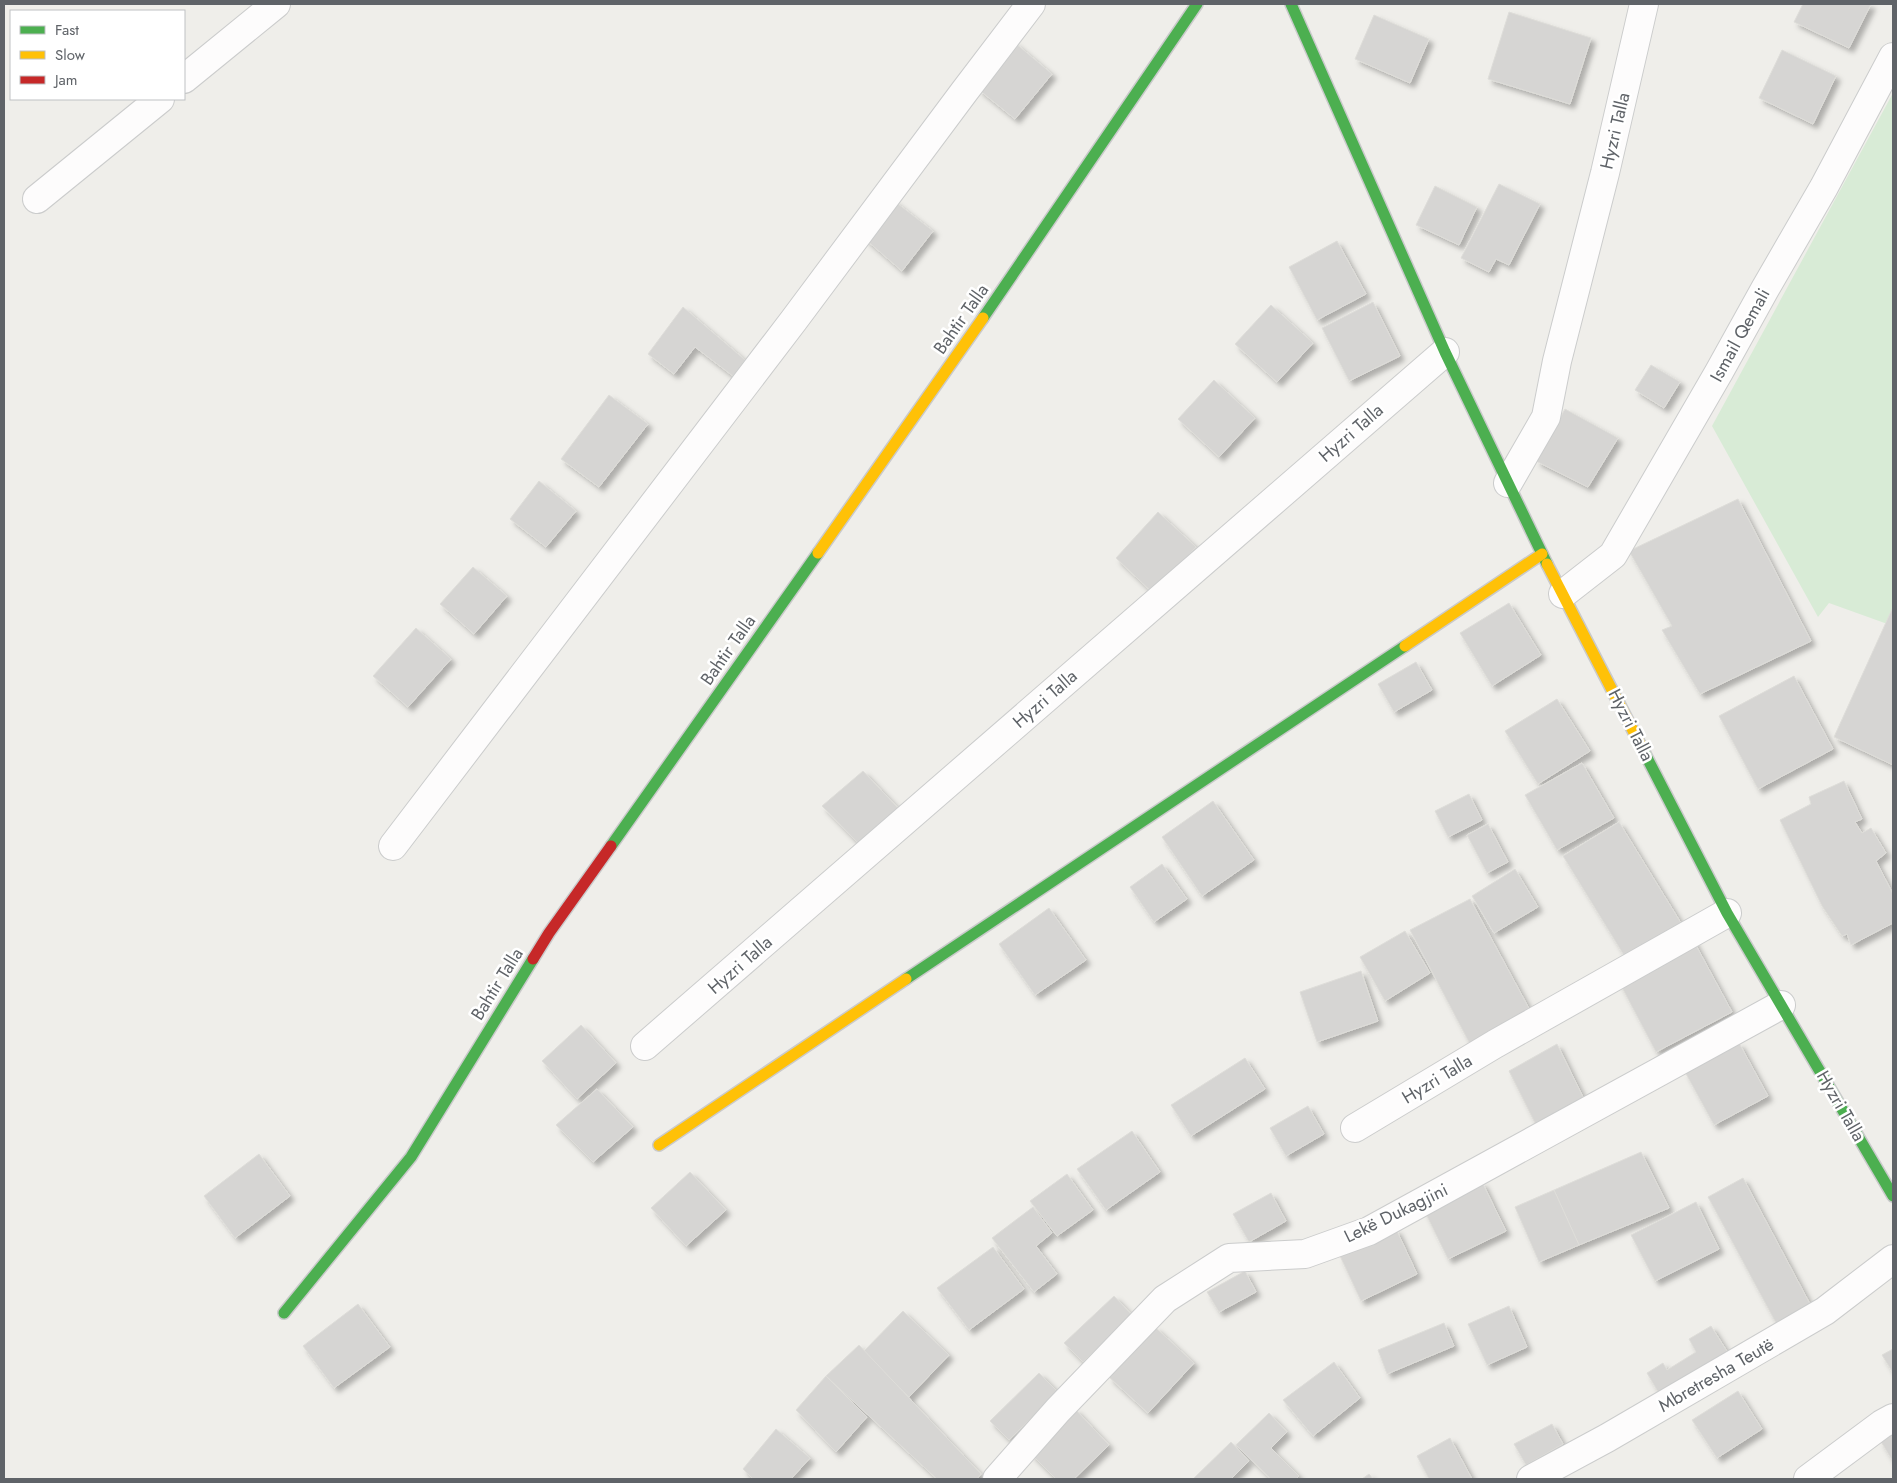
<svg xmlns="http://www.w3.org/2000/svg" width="1897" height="1483" viewBox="0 0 1897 1483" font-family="Jost,sans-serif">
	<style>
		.green { fill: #d8ebd6 }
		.building { fill: #d6d5d3; stroke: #deddd9; filter: url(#shadow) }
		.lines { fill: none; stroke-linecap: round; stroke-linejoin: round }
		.street-casing { stroke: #cbcccc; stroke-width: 30 }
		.fast-casing { stroke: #cacacb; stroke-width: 14 }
		.slow-casing { stroke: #cacacb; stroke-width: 14 }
		.jam-casing { stroke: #cacacb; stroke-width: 14 }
		.street { stroke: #fdfcfc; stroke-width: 28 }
		.fast { stroke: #4caf50; stroke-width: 11 }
		.slow { stroke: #ffc107; stroke-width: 11 }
		.jam { stroke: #c62828; stroke-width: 11 }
		.labels { text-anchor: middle; stroke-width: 5; stroke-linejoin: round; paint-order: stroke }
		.street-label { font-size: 18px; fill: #5f6368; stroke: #fff }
	</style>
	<defs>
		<filter id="shadow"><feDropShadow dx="4.5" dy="4.5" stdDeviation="2.5" flood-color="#0004"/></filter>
	</defs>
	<rect width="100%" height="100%" fill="#efeeea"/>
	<path class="green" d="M1893 93V626L1829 603 1818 617 1712 426Z"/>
	<g class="building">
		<path d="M1803 4H1871L1849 48 1794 22Z"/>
		<path d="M1509 12 1591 38 1570 104 1488 79Z"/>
		<path d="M1374 15 1429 39 1410 83 1355 59Z"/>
		<path d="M1014 42 1052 74 1015 119 978 89Z"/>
		<path d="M1782 50 1836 76 1813 124 1759 98Z"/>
		<path d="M1499 184 1540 204 1509 265 1496 259 1489 272 1461 258Z"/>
		<path d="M1435 186 1477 207 1459 245 1416 225Z"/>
		<path d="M893 200 933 231 902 271 864 238Z"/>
		<path d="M1337 241 1366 294 1317 320 1289 267Z"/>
		<path d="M1373 302 1400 356 1349 381 1322 328Z"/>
		<path d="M1271 305 1313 343 1277 382 1235 344Z"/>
		<path d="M683 307 745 360 733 376 695 347 674 374 648 354Z"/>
		<path d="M1651 365 1680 382 1664 408 1635 390Z"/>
		<path d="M1214 380 1255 418 1219 457 1178 419Z"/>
		<path d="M609 395 648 424 599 487 561 459Z"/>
		<path d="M1565 409 1618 438 1588 487 1536 461Z"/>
		<path d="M539 481 576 511 546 547 510 519Z"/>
		<path d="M1738 499 1811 641 1700 694 1662 630 1672 626 1629 551Z"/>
		<path d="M1158 512 1196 547 1154 594 1116 558Z"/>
		<path d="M473 567 507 596 474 634 440 604Z"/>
		<path d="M1509 603 1541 655 1492 686 1460 633Z"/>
		<path d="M1893 607V765L1834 737Z"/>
		<path d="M416 628 451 659 408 707 373 676Z"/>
		<path d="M1416 662 1432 690 1394 712 1378 684Z"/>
		<path d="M1794 676 1833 749 1758 789 1719 716Z"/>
		<path d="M1557 699 1590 751 1538 784 1505 731Z"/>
		<path d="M1582 763 1614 818 1557 850 1525 795Z"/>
		<path d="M863 771 899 809 859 844 822 806Z"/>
		<path d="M1844 781 1862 819 1855 822 1862 833 1871 828 1886 853 1876 861 1893 894V923L1851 945 1847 934 1842 936 1822 906 1780 820 1811 804 1809 797Z"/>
		<path d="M1469 794 1482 820 1448 837 1435 811Z"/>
		<path d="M1213 801 1254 860 1202 896 1162 837Z"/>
		<path d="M1619 822 1681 923 1625 957 1563 856Z"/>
		<path d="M1488 824 1508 862 1487 873 1467 835Z"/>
		<path d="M1162 864 1187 899 1154 922 1130 887Z"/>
		<path d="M1515 869 1538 907 1494 933 1472 896Z"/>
		<path d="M1470 899 1532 1014 1471 1046 1410 930Z"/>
		<path d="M1049 908 1086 960 1035 995 999 944Z"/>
		<path d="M1405 931 1430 973 1385 1001 1360 957Z"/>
		<path d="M1692 938 1732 1012 1656 1052 1617 978Z"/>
		<path d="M1361 971 1378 1021 1317 1042 1300 992Z"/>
		<path d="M581 1025 616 1063 577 1099 542 1061Z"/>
		<path d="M1739 1043 1768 1096 1714 1125 1685 1072Z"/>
		<path d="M1557 1044 1585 1101 1536 1125 1509 1071Z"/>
		<path d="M1245 1058 1265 1089 1191 1136 1171 1105Z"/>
		<path d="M597 1089 633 1127 593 1162 556 1125Z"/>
		<path d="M1308 1106 1324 1134 1286 1156 1270 1128Z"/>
		<path d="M1132 1131 1160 1172 1106 1210 1077 1169Z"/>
		<path d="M1641 1152 1669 1208 1579 1245 1554 1190Z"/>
		<path d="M259 1154 290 1196 235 1238 204 1196Z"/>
		<path d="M690 1172 726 1210 686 1246 651 1208Z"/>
		<path d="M1067 1174 1093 1210 1057 1236 1030 1201Z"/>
		<path d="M1743 1178 1810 1304 1776 1323 1708 1197Z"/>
		<path d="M1482 1182 1506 1231 1448 1259 1424 1210Z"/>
		<path d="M1554 1190 1579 1245 1539 1262 1515 1207Z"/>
		<path d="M1271 1193 1286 1221 1249 1242 1233 1214Z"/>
		<path d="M1696 1202 1719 1249 1655 1281 1631 1235Z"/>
		<path d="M1033 1207 1052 1233 1036 1246 1057 1274 1034 1292 992 1238Z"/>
		<path d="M1396 1229 1417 1274 1361 1301 1340 1256Z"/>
		<path d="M993 1247 1024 1289 969 1330 937 1288Z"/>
		<path d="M1245 1271 1256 1292 1219 1312 1207 1292Z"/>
		<path d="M1114 1296 1132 1315 1083 1362 1064 1343Z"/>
		<path d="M358 1304 390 1347 334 1388 303 1346Z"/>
		<path d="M1509 1306 1527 1347 1487 1365 1468 1324Z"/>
		<path d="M903 1311 949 1355 909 1397 863 1352Z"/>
		<path d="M1444 1323 1454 1346 1387 1374 1378 1350Z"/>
		<path d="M1711 1326 1730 1356 1661 1397 1647 1373 1663 1363 1667 1370 1696 1352 1689 1339Z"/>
		<path d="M1155 1327 1194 1363 1148 1413 1109 1377Z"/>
		<path d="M859 1345 981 1474 977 1479H937L826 1376Z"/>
		<path d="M1893 1349V1373L1882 1355Z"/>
		<path d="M1334 1362 1360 1398 1313 1436 1283 1400Z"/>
		<path d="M1039 1373 1058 1392 1009 1440 990 1421Z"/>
		<path d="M826 1376 867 1417 836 1452 796 1410Z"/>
		<path d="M1738 1391 1762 1429 1717 1458 1692 1420Z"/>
		<path d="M1075 1409 1109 1445 1074 1479H1056L1030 1453Z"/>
		<path d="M1269 1413 1287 1432 1271 1448 1299 1476 1296 1479H1271L1236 1445Z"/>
		<path d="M1552 1424 1563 1444 1526 1465 1514 1444Z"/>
		<path d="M776 1429 810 1458 791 1479H753L743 1469Z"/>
		<path d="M1893 1433V1459L1892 1460 1880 1440Z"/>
		<path d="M1450 1438 1472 1479H1429L1417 1456Z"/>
		<path d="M1231 1442 1249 1461 1231 1479H1193Z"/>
		<path d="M1369 1474 1373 1479H1362Z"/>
	</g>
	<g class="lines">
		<g class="street-casing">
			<g id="street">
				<path d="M184 79 276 4"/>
				<path d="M37 199 160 99"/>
				<path d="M1508 483 1546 417 1557 361 1605 173 1644 4"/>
				<path d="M1563 594 1613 555 1719 372 1765 289 1824 187 1893 57"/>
				<path d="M393 846 794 320 964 92 1031 4"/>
				<path d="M645 1046 1445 352"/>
				<path d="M1355 1128 1495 1044 1727 913"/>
				<path d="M997 1479 1058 1410 1165 1299 1229 1258 1305 1254 1369 1231 1781 1005"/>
				<path d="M1531 1479 1607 1438 1825 1311 1893 1259"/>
				<path d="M1808 1479 1882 1424 1893 1418"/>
			</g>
		</g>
		<g class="fast-casing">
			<g id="fast">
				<path d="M1291 4 1445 352 1547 564"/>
				<path d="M983 318 1197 4"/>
				<path d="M1643 750 1727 913 1893 1196"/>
				<path d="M611 846 818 553"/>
				<path d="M906 979 1405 646"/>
				<path d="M284 1313 411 1157 533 959"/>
			</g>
		</g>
		<g class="slow-casing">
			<g id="slow">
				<path d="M818 553 983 318"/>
				<path d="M1547 564 1643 750"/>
				<path d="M1405 646 1542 554"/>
				<path d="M659 1145 906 979"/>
			</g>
		</g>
		<g class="jam-casing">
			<path id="jam" d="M533 959 549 933 611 846"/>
		</g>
		<use href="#street" class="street"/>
		<use href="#fast" class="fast"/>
		<use href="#slow" class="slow"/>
		<use href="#jam" class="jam"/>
	</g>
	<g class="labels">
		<g class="street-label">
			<text transform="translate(1615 131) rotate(-77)" y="6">Hyzri Talla</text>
			<text transform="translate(961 319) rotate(-55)" y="6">Bahtir Talla</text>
			<text transform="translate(1740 335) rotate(-61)" y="6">Ismail Qemali</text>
			<text transform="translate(1351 433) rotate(-41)" y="6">Hyzri Talla</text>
			<text transform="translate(728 650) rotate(-55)" y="6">Bahtir Talla</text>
			<text transform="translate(1045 699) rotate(-41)" y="6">Hyzri Talla</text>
			<text transform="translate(1631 725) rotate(63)" y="6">Hyzri Talla</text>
			<text transform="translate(740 965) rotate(-41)" y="6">Hyzri Talla</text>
			<text transform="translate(497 984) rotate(-58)" y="6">Bahtir Talla</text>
			<text transform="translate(1437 1079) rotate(-31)" y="6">Hyzri Talla</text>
			<text transform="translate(1841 1106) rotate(60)" y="6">Hyzri Talla</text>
			<text transform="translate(1396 1213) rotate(-26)" y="6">Lekë Dukagjini</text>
			<text transform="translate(1716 1375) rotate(-30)" y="6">Mbretresha Teutë</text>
		</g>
	</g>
	<rect width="1897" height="1483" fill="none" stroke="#5f6368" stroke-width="10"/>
	<rect x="10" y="10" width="175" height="90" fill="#ffffff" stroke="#bfc1c3"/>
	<rect x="20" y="26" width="25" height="8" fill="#4caf50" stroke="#bfc1c3"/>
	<text x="55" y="35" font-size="15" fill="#5f6368">Fast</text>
	<rect x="20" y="51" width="25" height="8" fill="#ffc107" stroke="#bfc1c3"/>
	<text x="55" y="60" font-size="15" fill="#5f6368">Slow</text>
	<rect x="20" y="76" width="25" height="8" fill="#c62828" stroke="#bfc1c3"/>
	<text x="55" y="85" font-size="15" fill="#5f6368">Jam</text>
</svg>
